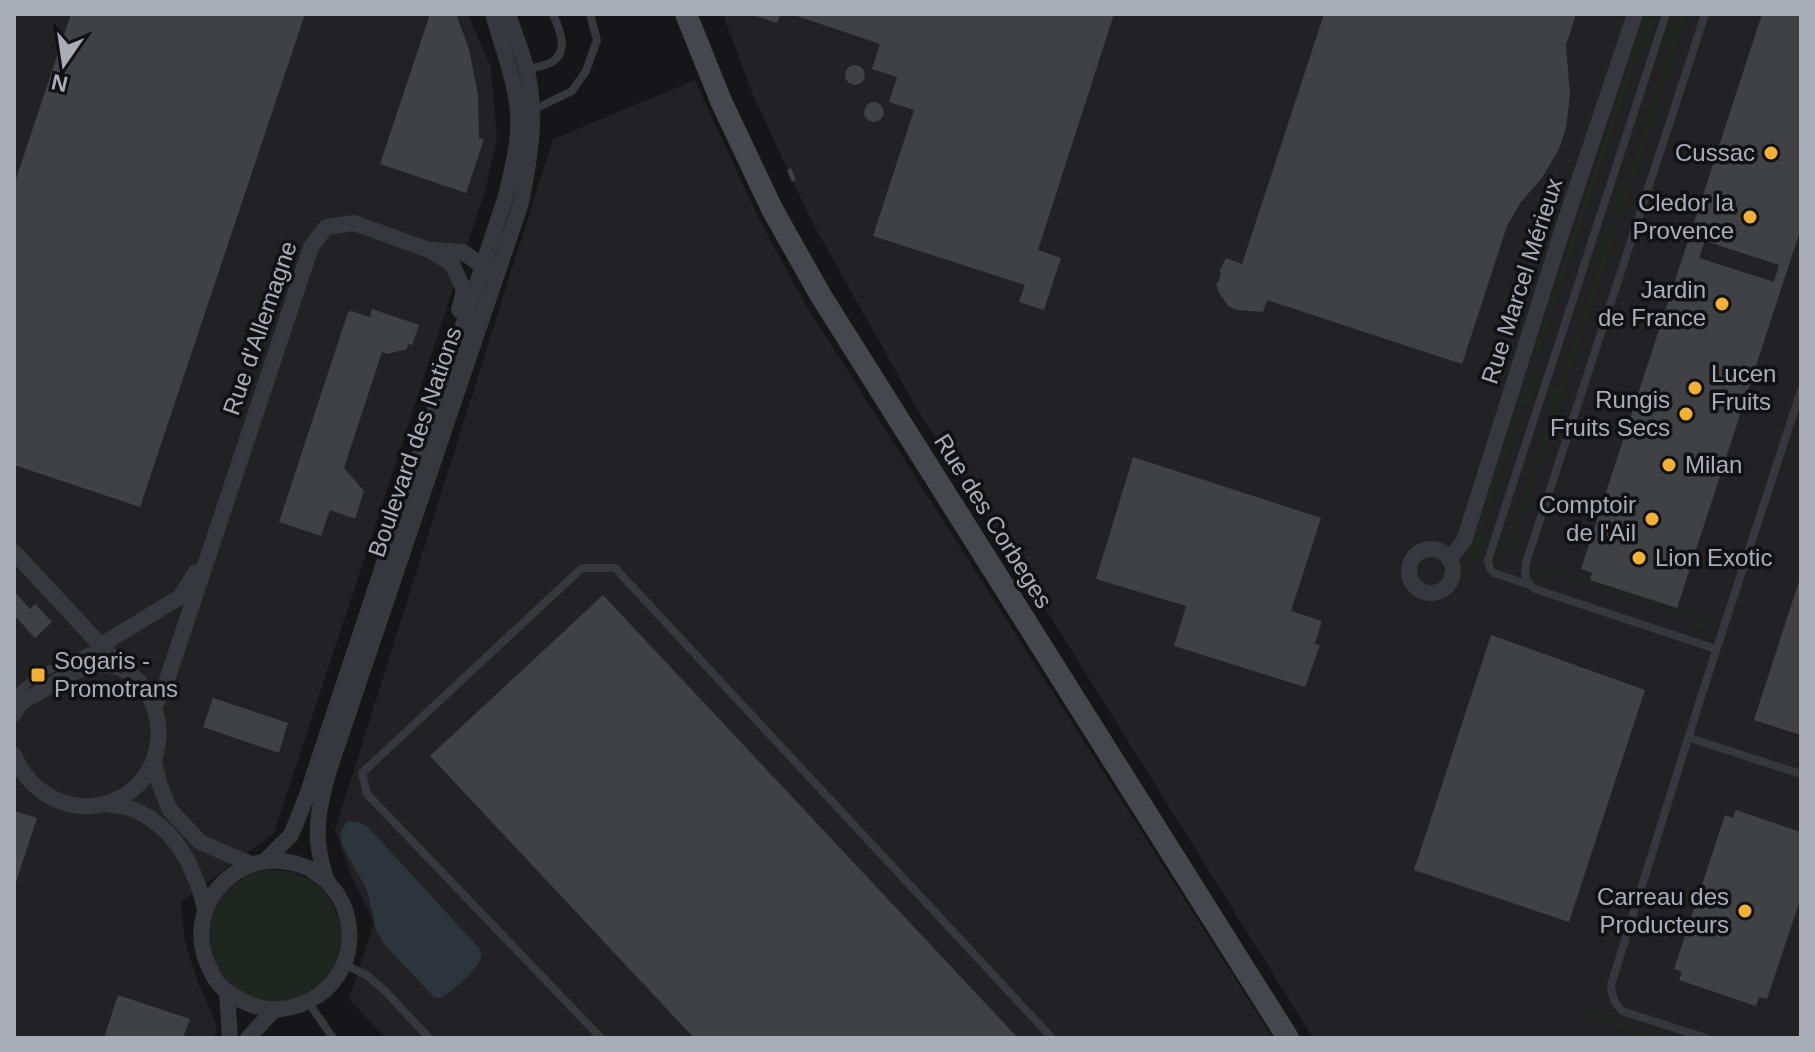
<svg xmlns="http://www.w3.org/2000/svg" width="1815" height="1052" viewBox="0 0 1815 1052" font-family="Arial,sans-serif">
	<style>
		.built { fill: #222225 }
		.green { fill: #1e261f }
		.water { fill: #2c353c }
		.building { fill: #404145; fill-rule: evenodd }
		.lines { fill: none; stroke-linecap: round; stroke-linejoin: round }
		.lane { stroke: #37383d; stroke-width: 8 }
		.street { stroke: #37383d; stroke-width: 16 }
		.secondary { stroke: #45474d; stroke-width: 22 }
		.poi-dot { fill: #f2b134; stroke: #111113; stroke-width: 3 }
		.labels { text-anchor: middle; stroke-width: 7; stroke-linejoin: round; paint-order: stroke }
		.poi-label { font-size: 24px; fill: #a8adb8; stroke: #111113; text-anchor: end }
		.street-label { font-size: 24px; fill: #a8adb8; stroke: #111113 }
	</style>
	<rect width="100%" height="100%" fill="#161618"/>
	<g class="built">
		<path d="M14 14H468L491 68 497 137 486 188 274 833 181 902 185 942 198 982 217 1026 214 1038H14Z"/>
		<path d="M723 14H1801V1038H1313L1020 568 917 409 810 218 752 93Z"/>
		<path d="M695 80 757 215 804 302 1273 1038H385L349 999 374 923 351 875 335 830 553 139Z"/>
	</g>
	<g class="green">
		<path d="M1644 14H1651L1650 18 1657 20 1649 45 1641 43 1532 378 1539 381 1531 406 1523 404 1481 533 1489 536 1481 561H1466Z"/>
		<path d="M1681 14H1687L1621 217 1607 213 1618 180 1627 182 1669 52 1661 48 1669 24 1677 26Z"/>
		<path d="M1605 221 1618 225 1512 548 1500 544 1501 540 1510 542 1552 414 1543 410 1551 385 1560 387 1601 261 1593 258Z"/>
		<path d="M1543 566 1708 620 1703 630 1694 631 1687 628 1696 624 1694 618 1559 574 1546 581 1542 576Z"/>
		<circle cx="275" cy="936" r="66"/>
		<path d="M1584 1011 1668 1038H1646L1582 1016Z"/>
	</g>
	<path class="water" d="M348 821 358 822 368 827 479 948 482 955C478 969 454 990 441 998L434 997 383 943 376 930 367 890 342 845 340 835 343 827Z"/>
	<g class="building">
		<path d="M71 14H305L140 507 14 465V185Z"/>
		<path d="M430 14H456L469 49 478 95 479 138 484 139 466 193 380 164Z"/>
		<path d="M750 14H780L777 23Z"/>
		<path d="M791 14H1114L1038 250 1061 258 1044 310 1019 302 1025 285 873 236 914 110 889 102 897 77 872 69 880 44Z"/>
		<path d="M1324 14H1576L1566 45 1570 95 1566 128 1559 149 1542 178 1521 202 1507 226 1462 364 1267 300 1263 312 1236 310 1228 306 1218 291 1216 282 1218 283 1221 273 1219 272 1226 258 1242 264Z"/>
		<path d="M1762 14H1801V228L1677 608 1590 580 1592 573 1581 569ZM1705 241 1779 265 1774 282 1699 258Z"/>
		<circle cx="855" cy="75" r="10"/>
		<circle cx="874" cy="112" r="10"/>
		<path d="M791 168 796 180 792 182 787 170Z"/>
		<path d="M372 309 419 325 412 345 408 344 407 349 387 354 382 352 344 468 364 491 355 519 330 510 321 536 279 522 348 312 351 311 370 317Z"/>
		<path d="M1133 457 1321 518 1291 611 1322 621 1315 644 1320 645 1305 687 1174 646 1186 606 1096 579Z"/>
		<path d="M1800 578H1801V735L1754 720Z"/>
		<path d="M14 591 30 609 35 604 52 622 35 638 14 615Z"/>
		<path d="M603 595 1018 1038H694L430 756Z"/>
		<path d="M1491 635 1645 690 1569 922 1414 870Z"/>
		<path d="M213 698 288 723 279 753 203 727Z"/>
		<path d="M1736 810 1801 832V897L1767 999 1759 997 1756 1006 1679 980 1682 972 1674 969 1725 815 1733 818Z"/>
		<path d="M14 811 37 818 15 885H14Z"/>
		<path d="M118 995 190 1019 183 1038H104Z"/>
	</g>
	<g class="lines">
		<g class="lane">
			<path d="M1705 14 1526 563C1524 575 1525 582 1535 589L1716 649"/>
			<path d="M527 70C535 67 545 66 552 62 570 50 559 29 553 14"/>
			<path d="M533 110 572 91 586 71 597 40 590 14"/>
			<path d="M1530 585 1494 573 1490 569 1488 560 1666 14"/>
			<path d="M14 698 15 694 38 675 92 650 106 658"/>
			<path d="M1690 738 1801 774"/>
			<path d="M344 964 368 976 387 993 429 1038"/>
			<path d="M308 1002 333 1038"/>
			<path d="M601 1038 367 794 362 773 582 568H615L1052 1038"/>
			<path d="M1706 1038 1622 1011C1614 1003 1612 996 1611 985L1700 700 1801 390"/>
		</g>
		<g class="street">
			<path d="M431 250 463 252 489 271"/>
			<circle cx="1431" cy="571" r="22"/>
			<path d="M14 552 120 666"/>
			<path d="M1449 559 1464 541 1562 231 1635 14"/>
			<path d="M101 645 180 597 196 572"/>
			<path d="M155 706 166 683 311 247 326 227 354 223 429 250 452 264 464 290 459 310"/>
			<path d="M14 714C16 711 17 707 20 704 24 700 31 697 36 694 54 684 70 671 91 666 110 662 127 668 140 683 169 716 164 771 125 795 83 821 31 799 14 755"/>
			<path d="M154 761 160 786 170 810 200 842 251 864"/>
			<path d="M106 804C116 806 128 806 137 811 178 831 194 867 205 908"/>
			<path d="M265 861 291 835 306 798 505 199C512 171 520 141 518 112 515 79 502 46 493 14"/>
			<path d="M328 882C322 878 315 872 308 868 245 839 180 902 208 965 213 978 222 990 235 997 249 1005 264 1011 281 1009 308 1006 331 991 343 966 353 945 351 917 339 897 336 891 330 887 328 882 323 873 319 851 318 841 316 816 323 793 329 770L521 203C530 158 538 112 526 67 521 49 514 32 508 14"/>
			<path d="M227 992 230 1038"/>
			<path d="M248 1038 274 1010"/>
		</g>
		<path class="secondary" d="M686 14 721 101 772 209 821 296 1288 1038"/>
	</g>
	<g class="poi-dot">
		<circle cx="1771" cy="153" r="8"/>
		<circle cx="1750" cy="217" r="8"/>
		<circle cx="1722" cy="304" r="8"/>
		<circle cx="1695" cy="388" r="8"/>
		<circle cx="1686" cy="414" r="8"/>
		<circle cx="1669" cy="465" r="8"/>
		<circle cx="1652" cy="519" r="8"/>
		<circle cx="1639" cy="558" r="8"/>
		<rect x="30" y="667" width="16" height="16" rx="4"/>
		<circle cx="1745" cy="911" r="8"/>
	</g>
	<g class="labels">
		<g class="poi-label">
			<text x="1755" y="161">Cussac</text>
			<text x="1734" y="211">Cledor la<tspan x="1734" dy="28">Provence</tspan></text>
			<text x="1706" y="298">Jardin<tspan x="1706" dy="28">de France</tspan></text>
			<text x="1711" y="382" text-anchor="start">Lucen<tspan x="1711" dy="28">Fruits</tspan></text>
			<text x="1670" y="408">Rungis<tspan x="1670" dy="28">Fruits Secs</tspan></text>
			<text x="1685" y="473" text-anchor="start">Milan</text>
			<text x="1636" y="513">Comptoir<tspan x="1636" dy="28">de l'Ail</tspan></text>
			<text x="1655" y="566" text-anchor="start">Lion Exotic</text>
			<text x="54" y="669" text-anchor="start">Sogaris -<tspan x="54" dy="28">Promotrans</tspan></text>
			<text x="1729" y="905">Carreau des<tspan x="1729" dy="28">Producteurs</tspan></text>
		</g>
		<g class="street-label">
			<text transform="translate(1522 281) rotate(-72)" y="8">Rue Marcel Mérieux</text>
			<text transform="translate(260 328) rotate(-71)" y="8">Rue d'Allemagne</text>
			<text transform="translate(415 442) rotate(-71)" y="8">Boulevard des Nations</text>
			<text transform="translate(993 521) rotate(58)" y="8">Rue des Corbeges</text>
		</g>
	</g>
	<rect width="1815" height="1052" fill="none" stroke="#a8adb8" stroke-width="32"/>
	<g transform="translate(64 64) rotate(193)" stroke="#111113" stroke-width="6" paint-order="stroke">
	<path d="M0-6L14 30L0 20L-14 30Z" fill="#a8adb8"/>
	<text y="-12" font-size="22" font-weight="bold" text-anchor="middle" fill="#a8adb8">N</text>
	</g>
</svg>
